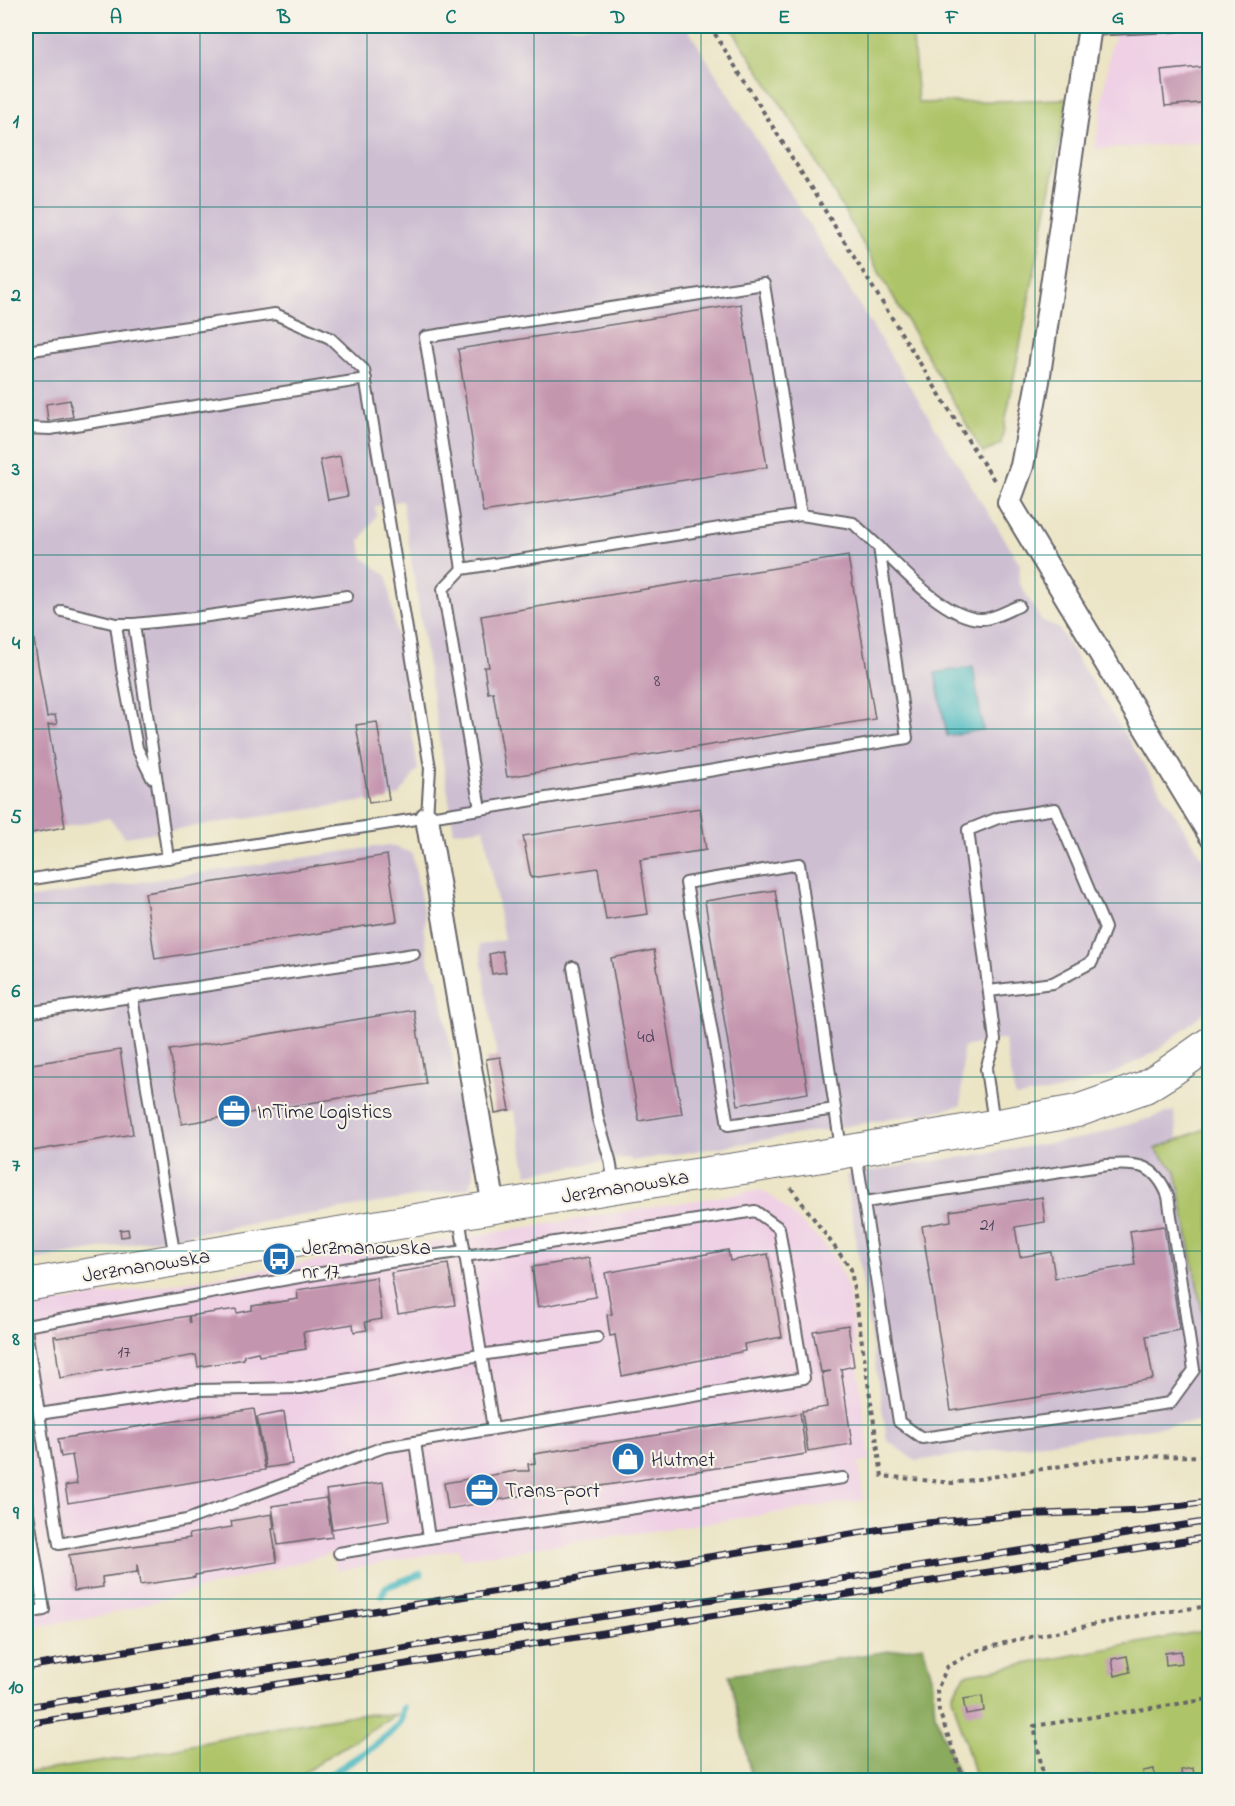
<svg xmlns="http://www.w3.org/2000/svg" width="1235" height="1806" viewBox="0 0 1235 1806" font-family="'Indie Flower',sans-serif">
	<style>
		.built { fill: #efd0e5 }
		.industrial { fill: #cdbed2 }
		.green { fill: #aec469; stroke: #687352; stroke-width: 1.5 }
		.forest { fill: #8aaa5d; stroke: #56664c; stroke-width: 1.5 }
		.water { fill: #49b8c0; stroke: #366d7e; stroke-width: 1.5 }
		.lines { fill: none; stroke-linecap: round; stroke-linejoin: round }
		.stream { stroke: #49b8c0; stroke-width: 7 }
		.building { fill: #c495af }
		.lane-casing { stroke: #68666b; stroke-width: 14 }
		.street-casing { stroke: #68666b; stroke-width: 26 }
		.secondary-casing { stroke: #68666b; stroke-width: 34 }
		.path { stroke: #68666b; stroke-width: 4; stroke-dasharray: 4.5 4.5; stroke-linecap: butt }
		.lane { stroke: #fff; stroke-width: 10 }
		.street { stroke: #fff; stroke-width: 22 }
		.secondary { stroke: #fff; stroke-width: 32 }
		.rail-casing { stroke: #22223b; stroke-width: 7 }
		.rail { stroke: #f7f3e8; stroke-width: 4.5; stroke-dasharray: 14; stroke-linecap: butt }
		.grid { fill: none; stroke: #0f766e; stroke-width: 1.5; stroke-opacity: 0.55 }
		.labels { text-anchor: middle; stroke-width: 4.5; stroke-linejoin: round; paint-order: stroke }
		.number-label { font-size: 18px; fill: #4a3f58 }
		.poi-label { font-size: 21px; fill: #22223b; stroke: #f7f3e8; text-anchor: start }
		.street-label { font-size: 21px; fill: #22223b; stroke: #f7f3e8 }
		.neatline { fill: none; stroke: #0f766e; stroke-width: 2 }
		.grid-label { font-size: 20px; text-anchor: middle; font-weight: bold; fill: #0f766e }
	</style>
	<rect width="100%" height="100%" fill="#f7f3e8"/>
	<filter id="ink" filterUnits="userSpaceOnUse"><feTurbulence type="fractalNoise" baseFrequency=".0167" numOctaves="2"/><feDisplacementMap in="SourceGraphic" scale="12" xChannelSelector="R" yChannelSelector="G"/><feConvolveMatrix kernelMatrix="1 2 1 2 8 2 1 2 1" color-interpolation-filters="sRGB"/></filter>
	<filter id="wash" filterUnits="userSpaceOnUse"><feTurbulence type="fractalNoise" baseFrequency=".008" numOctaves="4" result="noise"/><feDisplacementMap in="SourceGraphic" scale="24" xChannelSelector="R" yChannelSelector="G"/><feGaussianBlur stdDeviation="1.35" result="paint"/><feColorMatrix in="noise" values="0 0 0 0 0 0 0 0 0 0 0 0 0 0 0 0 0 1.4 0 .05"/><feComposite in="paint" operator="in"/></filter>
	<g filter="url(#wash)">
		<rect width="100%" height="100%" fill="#ebe4c5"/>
		<g class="built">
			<path d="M1116 26H1209V142L1095 149 1111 45 1114 42Z"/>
			<path d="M760 1190 774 1198 823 1243 836 1260 848 1289 870 1461 859 1463 864 1500 461 1559 459 1549 337 1571 333 1553 98 1617 26 1628V1309L66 1301Z"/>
		</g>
		<g class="industrial">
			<path d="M26 26H686L1020 564 1019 582 1041 620 1058 628 1209 868V1008L1157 1051 1109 1076 1056 1091 1015 1097 1004 1039 963 1047 961 1105 933 1112 709 1149 631 1161 630 1157 527 1174 514 1110 495 1113 486 1059 497 1057 479 945 504 940 484 828 454 832 402 501 375 506 376 516 360 541 363 558 387 576 418 769 399 796 125 837 109 818 26 835Z"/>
			<path d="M389 845 412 853 425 920 424 933 429 965 438 979 463 1113 474 1176 469 1188 26 1261V899Z"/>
			<path d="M1174 1111 1209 1365V1420L915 1461 887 1440 846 1175 1083 1138Z"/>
		</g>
		<g class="green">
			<path d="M730 26H912L918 103 1068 99 1001 444 983 453 797 129Z"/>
			<path d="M1209 1127V1349L1176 1171 1155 1149Z"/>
			<path d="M1209 1630V1780H976L952 1696 965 1675Z"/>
			<path d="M361 1714 396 1715 327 1757 294 1780H26V1773L139 1756 279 1727Z"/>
		</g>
		<path class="forest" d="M923 1646 932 1677 935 1714 960 1780H752L729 1675Z"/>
		<path class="water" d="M973 667 983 730 947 736 935 673Z"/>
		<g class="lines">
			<g class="stream">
				<path d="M382 1595 386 1587 421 1574"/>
				<path d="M321 1780C338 1770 391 1738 400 1722 402 1718 402 1712 403 1708"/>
			</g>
		</g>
		<g id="blocks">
			<g class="building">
				<path d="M1210 66V102L1165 106 1161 71Z"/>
				<path d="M741 304 767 467 483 512 458 349Z"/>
				<path d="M70 400 73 417 48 421 46 404Z"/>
				<path d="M340 456 348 496 328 500 320 460Z"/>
				<path d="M848 556 875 719 507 777 493 692 488 693 484 667H489L481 616Z"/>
				<path d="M26 593 47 717 55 715 57 724 48 725 65 827 26 834Z"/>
				<path d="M377 722 389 800 369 803 356 725Z"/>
				<path d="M700 808 706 850 640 860 648 914 606 920 598 868 531 878 523 836Z"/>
				<path d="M387 855 397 921 155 959 145 893Z"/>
				<path d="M775 890 808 1093 738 1105 705 901Z"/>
				<path d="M654 950 682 1114 639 1121 611 958Z"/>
				<path d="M502 951 506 972 492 974 489 954Z"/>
				<path d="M414 1010 426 1084 182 1124 170 1050Z"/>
				<path d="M120 1050 133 1134 26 1152V1065Z"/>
				<path d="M500 1057 510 1110 495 1113 486 1059Z"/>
				<path d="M1042 1197 1045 1222 1015 1227 1020 1257 1051 1252 1055 1278 1135 1265 1130 1231 1164 1226 1180 1330 1146 1336 1153 1379 951 1411 922 1226 951 1221 950 1211Z"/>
				<path d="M128 1229 129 1236 121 1237 120 1230Z"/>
				<path d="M728 1250 730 1261 768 1254 782 1337 744 1344 745 1351 622 1376 615 1335 610 1336 607 1315 612 1314 605 1273Z"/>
				<path d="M589 1258 596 1297 538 1307 532 1267Z"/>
				<path d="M448 1264 455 1305 398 1314 391 1273Z"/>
				<path d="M376 1277 382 1319 365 1322 367 1330 354 1332 353 1324 303 1332 306 1349 259 1356 258 1352 244 1355V1359L198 1367 196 1355 60 1378 54 1336H56L57 1338 188 1316 190 1323 189 1316 236 1309 237 1313 252 1310V1306L298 1299 297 1290Z"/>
				<path d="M848 1325 854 1366 841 1369 852 1444 808 1451 802 1411 827 1407 822 1373 831 1371 821 1372 813 1331Z"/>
				<path d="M254 1409 265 1470 68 1503 65 1486 77 1484 72 1455 61 1457 58 1439Z"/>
				<path d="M284 1412 292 1464 266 1468 257 1417Z"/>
				<path d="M800 1413 806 1454 562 1492 520 1496 448 1509 444 1483 516 1471H529L528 1464 535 1463 534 1454Z"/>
				<path d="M383 1482 389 1520 332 1529 326 1490Z"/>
				<path d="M326 1498 332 1537 278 1545 272 1506Z"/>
				<path d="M272 1514 274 1529H272L277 1562 195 1575V1577L140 1585 137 1564V1572L102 1577 103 1587 74 1591 69 1555 190 1538 189 1534 232 1527 231 1521Z"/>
				<path d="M1181 1651 1182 1663 1166 1665 1165 1653Z"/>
				<path d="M1127 1656 1130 1672 1115 1676 1112 1659Z"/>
				<path d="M982 1696 984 1711 966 1714 963 1699Z"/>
				<path d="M1193 1768 1194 1776 1182 1778 1181 1770Z"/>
				<path d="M1154 1769 1155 1780H1144L1143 1771Z"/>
				<path d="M1090 1774V1780H1079V1775Z"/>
				<path d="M991 1777 992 1780H978Z"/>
			</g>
		</g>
	</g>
	<g filter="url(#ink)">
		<use href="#blocks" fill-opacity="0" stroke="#68666b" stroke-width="1.5"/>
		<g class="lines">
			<g class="lane-casing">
				<g id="lane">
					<path d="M1089 30 1175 26"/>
					<path d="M26 351 275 314 330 338 364 370 430 768 427 818"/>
					<path d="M26 428 50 429 366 379"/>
					<path d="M879 547C902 570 946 618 980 619 992 620 1008 610 1019 606"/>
					<path d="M462 569 425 337 764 284 801 515"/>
					<path d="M62 611 116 624H134"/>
					<path d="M116 624 122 668 137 748 152 778"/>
					<path d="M168 858 134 624 194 618 347 596"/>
					<path d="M26 880 480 809 907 738 879 547 853 523 801 515 462 569 443 589 480 809"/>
					<path d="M573 967 598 1119 610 1160 614 1184"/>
					<path d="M989 991 1053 983 1092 962 1105 928 1055 809 998 818 968 830 995 1040 986 1069 994 1123"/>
					<path d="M132 997 175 1258"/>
					<path d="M26 1013 414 954"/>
					<path d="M835 1109 728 1125 686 883 799 864 841 1149"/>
					<path d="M856 1153 899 1422 922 1438 1170 1403 1194 1370 1168 1196C1155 1164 1139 1163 1107 1165L865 1202"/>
					<path d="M459 1217 493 1428"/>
					<path d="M26 1326 350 1268 464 1251"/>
					<path d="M26 1329 59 1544 187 1520 384 1447 804 1378 779 1228 755 1211 465 1256"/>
					<path d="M39 1414 198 1390 301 1388 480 1355 597 1338"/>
					<path d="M415 1442 429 1538 843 1478"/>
					<path d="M26 1501 44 1610 26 1613"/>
					<path d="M339 1553 429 1538"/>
				</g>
			</g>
			<g class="street-casing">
				<g id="street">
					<path d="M1090 26 1038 381 1022 466 1009 502 1210 835"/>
					<path d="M427 818 494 1207"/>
				</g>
			</g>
			<g class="secondary-casing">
				<path id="secondary" d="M26 1285 615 1187 816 1157 1077 1111 1145 1087 1169 1072 1210 1043"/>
			</g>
			<g class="path">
				<path d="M710 26 971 445 994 480"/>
				<path d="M791 1188 851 1269 882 1476 953 1483 1119 1457 1210 1456"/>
				<path d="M964 1780 939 1711 937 1690 947 1667 976 1651 1015 1640 1148 1614 1210 1606"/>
				<path d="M1044 1780 1034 1726 1210 1699"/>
			</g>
			<use href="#lane" class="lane"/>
			<use href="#street" class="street"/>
			<use href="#secondary" class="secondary"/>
			<g class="rail-casing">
				<g id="rail">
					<path d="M26 1667 882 1529 926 1523 1019 1515 1143 1510 1210 1502"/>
					<path d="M26 1707 1210 1521"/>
					<path d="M26 1724 1210 1537"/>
				</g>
			</g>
			<use href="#rail" class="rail"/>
		</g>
	</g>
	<path class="grid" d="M200 26V1780M367 26V1780M534 26V1780M701 26V1780M868 26V1780M1035 26V1780M26 207H1210M26 381H1210M26 555H1210M26 729H1210M26 903H1210M26 1077H1210M26 1251H1210M26 1425H1210M26 1599H1210"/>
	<defs>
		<g id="office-disc" transform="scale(1.725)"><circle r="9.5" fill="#1f6fb2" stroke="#f7f3e8"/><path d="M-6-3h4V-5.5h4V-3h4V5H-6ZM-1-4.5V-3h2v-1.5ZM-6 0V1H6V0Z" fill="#fff"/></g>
		<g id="bus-disc" transform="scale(1.725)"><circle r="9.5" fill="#1f6fb2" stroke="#f7f3e8"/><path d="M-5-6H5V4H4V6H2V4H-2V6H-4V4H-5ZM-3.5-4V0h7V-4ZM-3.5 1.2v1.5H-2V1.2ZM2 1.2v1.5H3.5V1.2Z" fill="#fff"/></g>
		<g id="shop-disc" transform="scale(1.725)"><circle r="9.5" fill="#1f6fb2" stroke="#f7f3e8"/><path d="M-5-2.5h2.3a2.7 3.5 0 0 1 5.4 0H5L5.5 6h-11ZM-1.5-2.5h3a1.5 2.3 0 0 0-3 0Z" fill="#fff"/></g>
	</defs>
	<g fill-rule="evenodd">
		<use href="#office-disc" x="234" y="1111"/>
		<use href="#bus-disc" x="279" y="1259"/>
		<use href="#shop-disc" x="628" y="1459"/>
		<use href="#office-disc" x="482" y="1490"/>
	</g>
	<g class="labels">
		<g class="number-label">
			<text x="657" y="686">8</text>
			<text x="646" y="1042">4d</text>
			<text x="987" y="1230">21</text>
			<text x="124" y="1357">17</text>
		</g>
		<g class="poi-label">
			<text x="257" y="1118">InTime Logistics</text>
			<text x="302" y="1254">Jerzmanowska<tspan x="302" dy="24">nr 17</tspan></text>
			<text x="651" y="1466">Hutmet</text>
			<text x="505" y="1497">Trans-port</text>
		</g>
		<g class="street-label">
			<text transform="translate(625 1186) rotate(-9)" y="7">Jerzmanowska</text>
			<text transform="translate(146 1265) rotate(-9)" y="7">Jerzmanowska</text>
		</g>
	</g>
	<rect width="1235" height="1806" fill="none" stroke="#f7f3e8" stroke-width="66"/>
	<rect x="33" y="33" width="1169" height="1740" class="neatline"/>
	<g class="grid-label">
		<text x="116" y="23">A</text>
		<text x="284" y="23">B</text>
		<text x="451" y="23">C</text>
		<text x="618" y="23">D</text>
		<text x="784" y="23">E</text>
		<text x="952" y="23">F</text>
		<text x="1118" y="23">G</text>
		<text x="16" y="127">1</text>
		<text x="16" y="301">2</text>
		<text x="16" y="475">3</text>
		<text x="16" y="649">4</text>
		<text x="16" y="823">5</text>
		<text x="16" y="997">6</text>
		<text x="16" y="1171">7</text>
		<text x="16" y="1345">8</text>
		<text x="16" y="1519">9</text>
		<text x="16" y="1693">10</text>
	</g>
</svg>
